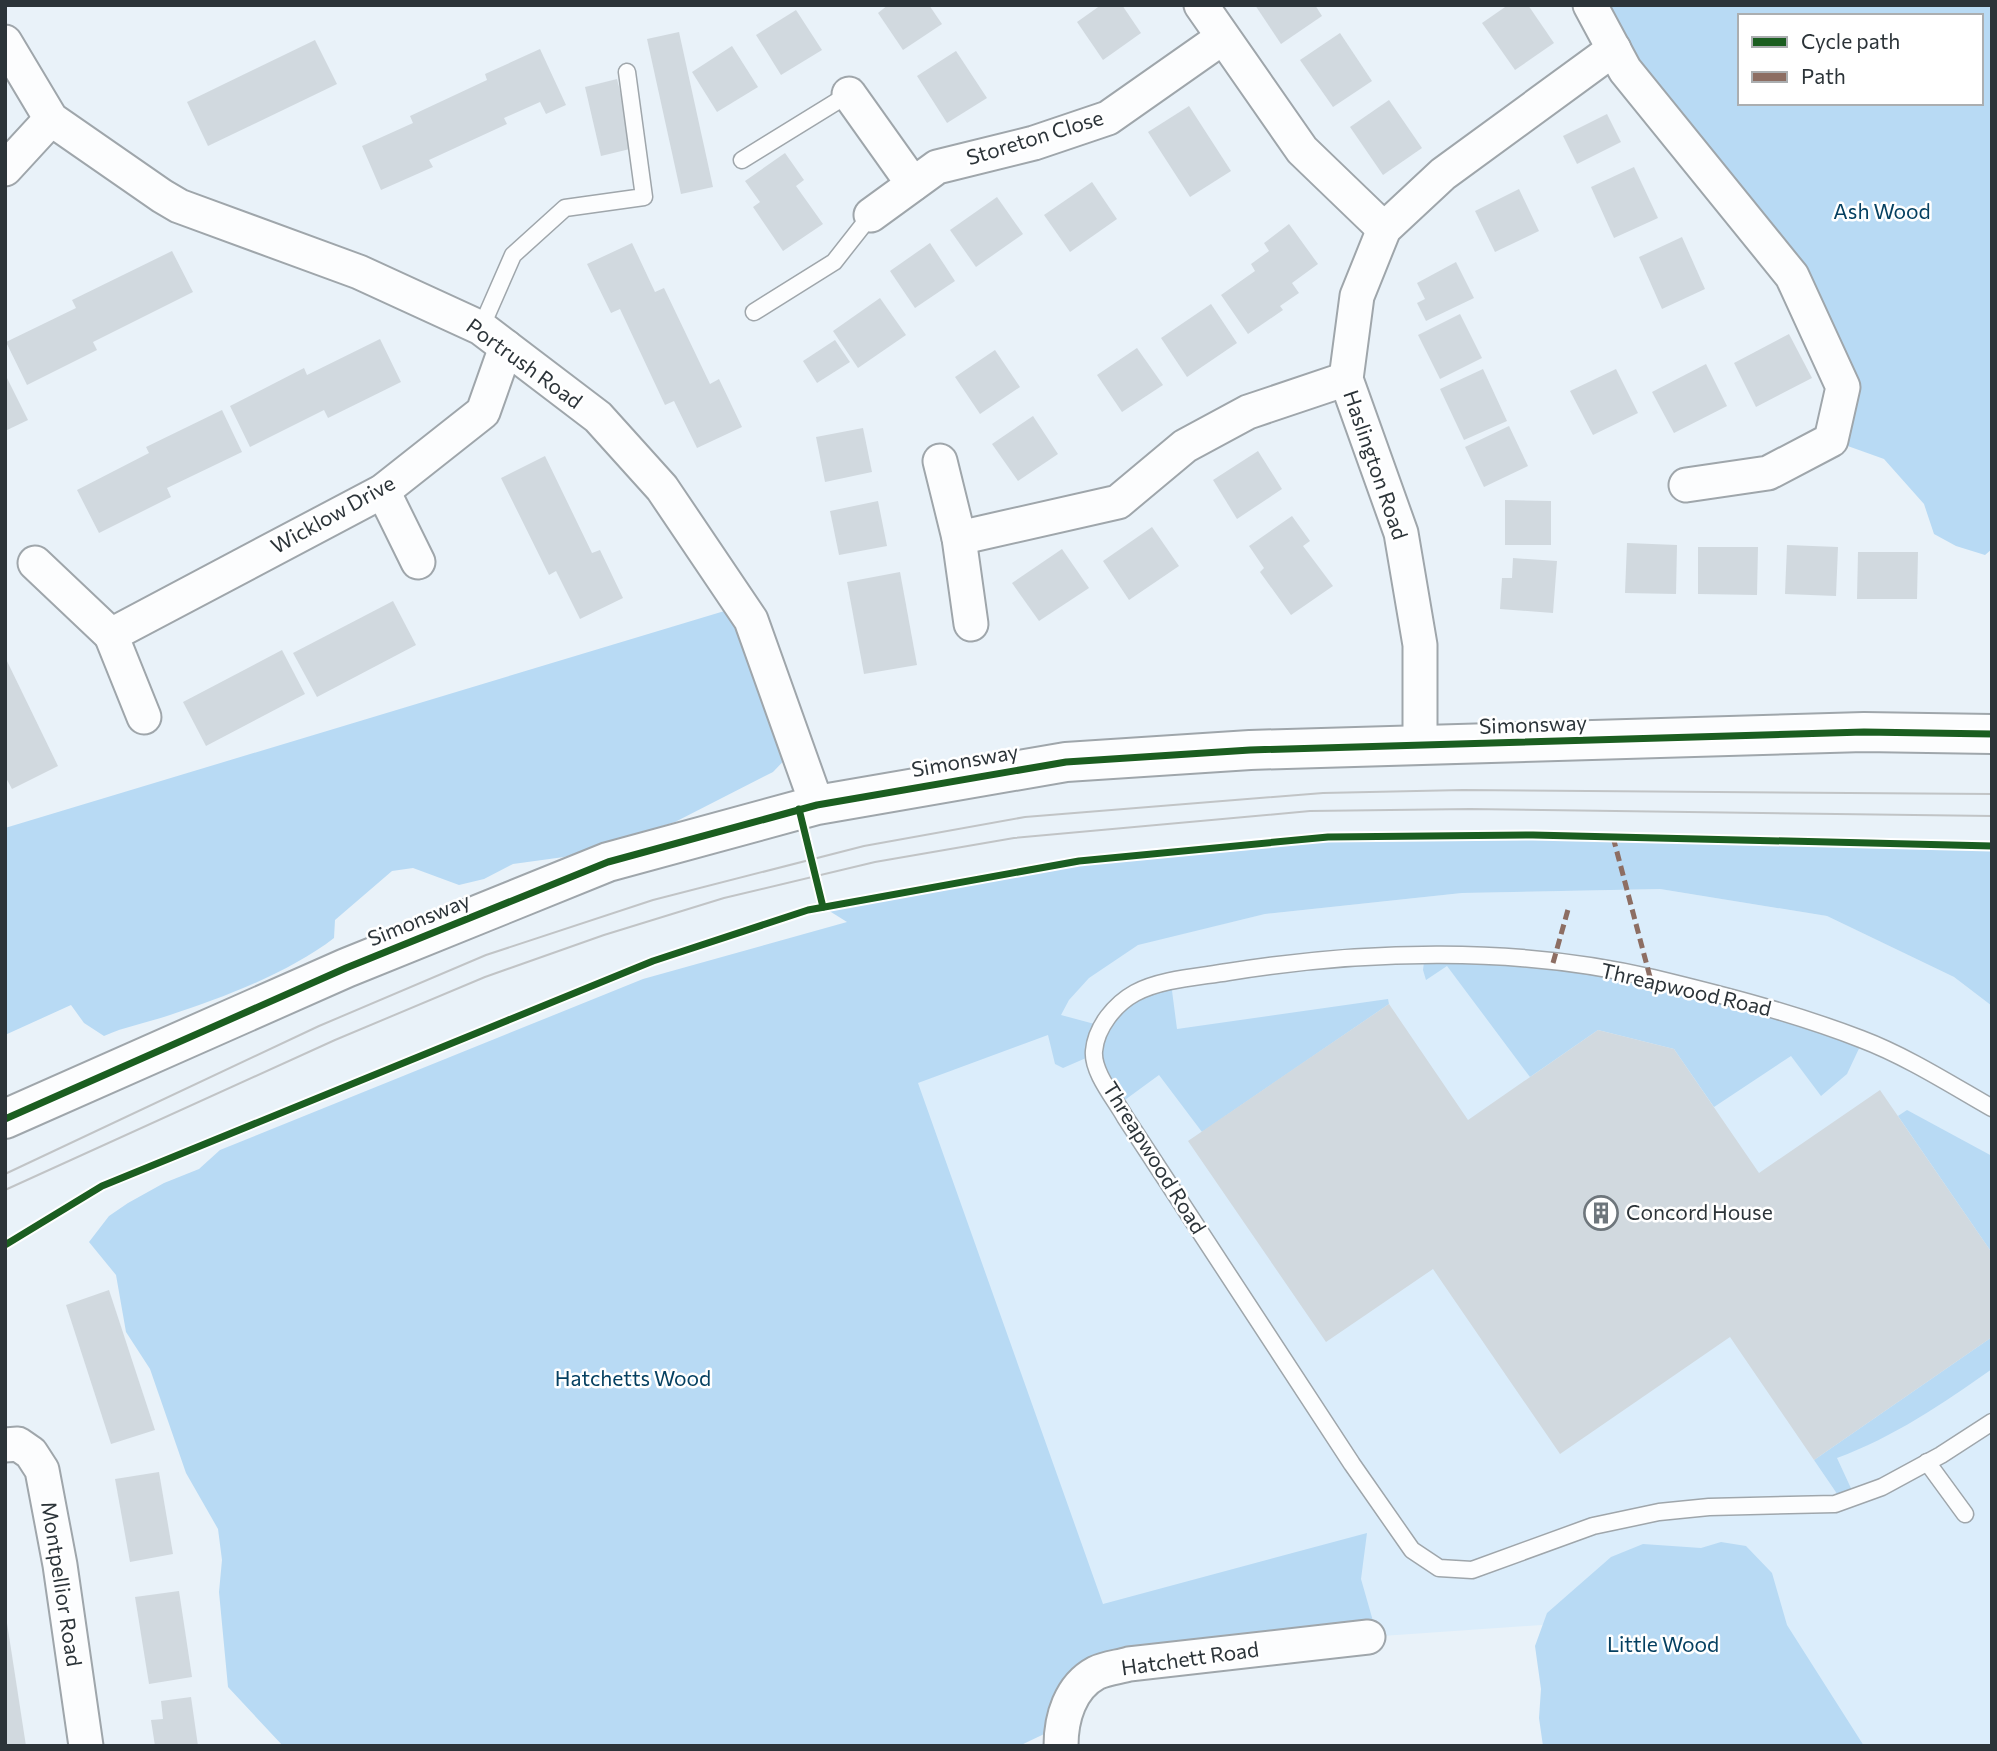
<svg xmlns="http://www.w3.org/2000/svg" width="1997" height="1751" viewBox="0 0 1997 1751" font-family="Commissioner,sans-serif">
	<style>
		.built { fill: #dbedfb }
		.green { fill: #b8daf4; fill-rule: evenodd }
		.building { fill: #d1d9df }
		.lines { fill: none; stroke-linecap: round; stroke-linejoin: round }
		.service-casing { stroke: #9fa6ab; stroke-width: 19 }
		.minor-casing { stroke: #9fa6ab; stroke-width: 37 }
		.tertiary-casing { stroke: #9fa6ab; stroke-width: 42 }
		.service { stroke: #fcfdfe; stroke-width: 16 }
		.minor { stroke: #fcfdfe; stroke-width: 33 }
		.tertiary { stroke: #fcfdfe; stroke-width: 38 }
		.tram { stroke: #c1c4c6; stroke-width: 2 }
		.quiet { stroke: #8d6e63; stroke-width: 5; stroke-dasharray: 10 5; stroke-linecap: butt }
		.cycleway-casing { stroke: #fff; stroke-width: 11 }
		.cycleway { stroke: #1b5e20; stroke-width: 7 }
		.labels { text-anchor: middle; stroke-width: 5; stroke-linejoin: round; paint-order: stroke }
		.street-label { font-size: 21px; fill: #2c3439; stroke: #fff }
		.park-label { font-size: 21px; fill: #054061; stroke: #fff }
		.poi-label { font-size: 21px; fill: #2c3439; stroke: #fff; text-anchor: start }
	</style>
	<rect width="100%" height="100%" fill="#e9f2f9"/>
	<path class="built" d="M1660 889 1827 916 1954 977 1992 1006V1746H1654L1585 1622 1368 1637 1073 1601 876 1022 1122 948 1265 914 1462 893Z"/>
	<g class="green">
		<path d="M1590 5H1992V549L1985 555 1956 546 1934 534 1924 504 1884 459 1831 440 1843 387 1792 276ZM1740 16H1981V103H1740Z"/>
		<path d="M741 606 796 748 773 772 675 822 564 857 513 864 484 879 459 885 413 868 392 871 335 920 334 938C290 972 223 998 170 1015 147 1023 126 1026 104 1036L84 1023 71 1005 5 1035V828Z"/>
		<path d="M1533 835 1992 846V1006L1954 977 1827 916 1660 889 1462 893 1265 914 1138 945 1089 978 1069 1000 1061 1015 1102 1026 1111 1013 1171 983 1177 1029 1388 999 1389 1004 1202 1132 1159 1075 1118 1105 1093 1055 1063 1068 1055 1064 1048 1035 918 1083 1103 1604 1367 1533 1361 1579 1373 1621 1368 1637 1096 1673 1061 1726 1019 1746H283L228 1687 219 1592 222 1560 218 1529 186 1473 150 1369 126 1332 116 1275 89 1242 109 1216 128 1203 164 1183 199 1169 220 1150 643 979 847 922 823 907 1079 861 1328 837Z"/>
		<path d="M1425 954 1588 967 1863 1040 1847 1074 1821 1096 1791 1056 1714 1107 1674 1049 1598 1030 1530 1077 1447 966 1426 980 1423 970Z"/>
		<path d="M1907 1110 1992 1156V1253L1898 1116Z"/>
		<path d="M1992 1337V1369C1942 1404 1894 1437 1837 1458L1855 1497 1842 1501 1814 1460Z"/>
		<path d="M1721 1542 1746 1546 1772 1573 1787 1625 1864 1746H1543L1539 1718 1541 1689 1535 1646 1547 1613 1611 1557 1643 1544 1701 1548Z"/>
	</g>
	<g class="building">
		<path d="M888 5H929L942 24 903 50 878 13Z"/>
		<path d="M1101 5H1122L1141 33 1103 60 1077 22Z"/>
		<path d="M1255 5H1315L1322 16 1281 44Z"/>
		<path d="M1508 5H1528L1554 43 1515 70 1482 23Z"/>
		<path d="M796 10 822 50 781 75 756 35Z"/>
		<path d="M679 32 713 187 681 194 647 39Z"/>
		<path d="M1340 33 1372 81 1333 107 1300 60Z"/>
		<path d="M315 40 337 84 208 146 187 102Z"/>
		<path d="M732 46 758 87 717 112 692 72Z"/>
		<path d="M540 49 566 105 546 114 540 102 504 118 507 124 429 160 433 167 381 190 362 146 413 123 410 116 487 80 485 74Z"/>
		<path d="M956 51 987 98 947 123 917 76Z"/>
		<path d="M617 79 634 148 601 156 585 87Z"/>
		<path d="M1389 100 1422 148 1383 175 1350 127Z"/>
		<path d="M1189 106 1231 171 1190 197 1148 132Z"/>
		<path d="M1607 114 1621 142 1577 164 1563 136Z"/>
		<path d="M785 153 804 180 796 186 823 224 783 251 753 207 760 202 745 181Z"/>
		<path d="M1634 167 1658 218 1614 238 1591 187Z"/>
		<path d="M1092 182 1117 219 1070 252 1044 215Z"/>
		<path d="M1519 189 1539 231 1495 252 1475 211Z"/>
		<path d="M997 197 1023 234 976 267 950 230Z"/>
		<path d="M1289 224 1318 264 1292 283 1299 293 1280 306 1283 310 1248 334 1221 295 1255 271 1251 264 1269 251 1264 243Z"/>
		<path d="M1682 237 1705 289 1662 309 1639 257Z"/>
		<path d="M632 243 655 292 664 288 710 384 719 379 742 427 697 448 674 401 665 405 620 309 611 313 587 264Z"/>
		<path d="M930 243 955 281 915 308 890 271Z"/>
		<path d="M172 251 193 292 93 342 97 350 27 385 6 342 76 308 72 300Z"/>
		<path d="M1456 262 1474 298 1426 321 1417 303 1425 299 1417 283Z"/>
		<path d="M880 298 906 335 858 368 833 331Z"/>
		<path d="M1211 304 1237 343 1187 377 1161 338Z"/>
		<path d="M1460 314 1482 358 1440 379 1418 335Z"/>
		<path d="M1789 334 1812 378 1756 407 1734 363Z"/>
		<path d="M380 339 401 382 328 418 324 410 250 447 230 406 304 368 307 375Z"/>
		<path d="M835 340 850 362 817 383 803 361Z"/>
		<path d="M1137 348 1163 385 1122 412 1097 375Z"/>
		<path d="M995 350 1020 387 980 414 955 377Z"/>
		<path d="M1706 364 1727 406 1674 433 1652 392Z"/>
		<path d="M1483 369 1507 421 1464 440 1440 389Z"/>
		<path d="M1616 369 1638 413 1593 435 1570 391Z"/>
		<path d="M5 374 28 420 5 431Z"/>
		<path d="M222 410 242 452 167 488 171 497 99 533 77 490 149 453 146 447Z"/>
		<path d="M1033 416 1058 454 1018 481 992 444Z"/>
		<path d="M1509 426 1528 466 1484 487 1465 447Z"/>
		<path d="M863 428 872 472 825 482 816 437Z"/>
		<path d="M1258 451 1282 489 1237 519 1213 480Z"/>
		<path d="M545 456 592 553 600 550 623 598 580 619 556 571 549 575 501 478Z"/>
		<path d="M1505 500 1551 501V545H1505Z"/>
		<path d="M878 501 887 546 839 555 830 511Z"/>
		<path d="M1292 516 1310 541 1303 546 1333 586 1291 615 1260 572 1264 568 1249 546Z"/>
		<path d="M1152 527 1179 566 1129 600 1103 561Z"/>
		<path d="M1627 543 1677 545 1676 594 1625 593Z"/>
		<path d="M1787 545 1838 547 1836 596 1785 594Z"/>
		<path d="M1698 547H1758L1757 595 1698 594Z"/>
		<path d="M1062 549 1089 588 1039 621 1012 583Z"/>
		<path d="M1858 552H1918L1917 599H1857Z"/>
		<path d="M1513 558 1557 561 1553 613 1500 609 1502 578H1512Z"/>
		<path d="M900 572 917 665 864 674 847 582Z"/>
		<path d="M393 601 416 645 317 697 293 653Z"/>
		<path d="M282 650 305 694 206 746 183 702Z"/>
		<path d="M5 657 58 766 12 789 5 776Z"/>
		<path d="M1389 1004 1468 1120 1598 1030 1674 1049 1759 1173 1880 1090 1992 1253V1337L1814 1460 1730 1337 1560 1454 1433 1269 1326 1342 1188 1141Z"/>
		<path d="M109 1290 155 1430 111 1444 66 1305Z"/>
		<path d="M159 1472 173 1554 130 1562 115 1479Z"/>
		<path d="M179 1591 192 1677 149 1684 135 1597Z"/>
		<path d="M5 1623H7L26 1746H5Z"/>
		<path d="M191 1697 198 1746H155L151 1720 163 1719 161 1701Z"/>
	</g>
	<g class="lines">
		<g class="service-casing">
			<g id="service">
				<path d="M742 160 849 94"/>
				<path d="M754 312 834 262 871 215"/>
				<path d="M481 328 513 255 565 208 644 197 627 72"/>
				<path d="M1992 1108C1950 1084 1906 1056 1861 1039 1794 1013 1723 995 1653 978 1516 946 1365 950 1228 972 1198 977 1161 979 1135 993 1115 1004 1096 1027 1094 1051 1092 1072 1115 1099 1125 1117L1352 1464 1412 1550 1439 1568 1472 1570 1593 1526 1659 1512 1709 1507 1835 1504 1882 1487 1941 1455 1992 1422"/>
				<path d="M1927 1462 1965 1514"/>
			</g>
		</g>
		<g class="minor-casing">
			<g id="minor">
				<path d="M1201 5 1302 150 1384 229"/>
				<path d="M1590 5 1625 70 1792 276 1843 387 1831 440 1768 473 1686 485"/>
				<path d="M5 42 51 119 162 196 179 206 359 272 481 328 598 417 662 488 751 620 817 805"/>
				<path d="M849 94 913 184"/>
				<path d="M5 169 51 119"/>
				<path d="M871 215 937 167 1034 143 1108 118 1222 38"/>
				<path d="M940 461 959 538 1118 502 1185 446 1248 412 1346 379"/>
				<path d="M383 491 418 562"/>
				<path d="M959 538 971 624"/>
				<path d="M35 563 111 635 383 491 483 412 506 347"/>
				<path d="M111 635 144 717"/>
				<path d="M1420 746V645L1401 533 1346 379 1357 296 1384 229 1443 174 1614 49"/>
				<path d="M5 1445 18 1444 31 1453 42 1470 60 1565 86 1746"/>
				<path d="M1061 1746C1061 1718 1070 1687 1096 1673 1106 1668 1119 1667 1129 1664L1368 1637"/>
			</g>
		</g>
		<g class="tertiary-casing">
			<path id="tertiary" d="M5 1119 346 968 608 862 817 805 1066 762 1250 750 1864 732 1992 734"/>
		</g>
		<use href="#service" class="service"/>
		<use href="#minor" class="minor"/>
		<use href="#tertiary" class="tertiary"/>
		<g class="tram">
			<path d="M5 1174 319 1026 486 955 653 900 864 846 1025 817 1323 793 1463 790 1992 794"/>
			<path d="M5 1190 335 1040 485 977 604 935 724 898 875 862 1014 838 1310 811 1470 809 1992 816"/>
		</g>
		<g class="quiet">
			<path d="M1613 837 1650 977"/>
			<path d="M1553 963 1569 906"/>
		</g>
		<g class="cycleway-casing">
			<g id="cycleway">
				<path d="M799 809 823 907"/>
				<path d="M5 1119 346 968 608 862 817 805 1066 762 1250 750 1864 732 1992 734"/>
				<path d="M5 1245 102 1186 653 961 808 910 1079 861 1328 837 1533 835 1992 846"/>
			</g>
		</g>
		<use href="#cycleway" class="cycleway"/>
	</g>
	<defs>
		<g id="building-ring" transform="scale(1.75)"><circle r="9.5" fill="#fff" stroke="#6e767c" stroke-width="1.5"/><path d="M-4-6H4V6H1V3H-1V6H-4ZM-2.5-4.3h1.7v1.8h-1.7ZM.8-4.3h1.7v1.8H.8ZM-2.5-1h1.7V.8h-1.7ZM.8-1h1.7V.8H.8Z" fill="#6e767c"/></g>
	</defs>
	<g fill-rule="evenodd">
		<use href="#building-ring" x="1601" y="1213"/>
	</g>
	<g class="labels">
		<g class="street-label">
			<text transform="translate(1035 138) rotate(-17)" y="7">Storeton Close</text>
			<text transform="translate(524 364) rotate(36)" y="7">Portrush Road</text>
			<text transform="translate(1375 465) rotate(71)" y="7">Haslington Road</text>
			<text transform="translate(333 515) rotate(-29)" y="7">Wicklow Drive</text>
			<text transform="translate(1533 725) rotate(-2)" y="7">Simonsway</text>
			<text transform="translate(965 761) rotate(-10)" y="7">Simonsway</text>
			<text transform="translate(419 920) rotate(-22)" y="7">Simonsway</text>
			<text transform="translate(1686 990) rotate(13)" y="7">Threapwood Road</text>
			<text transform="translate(1154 1158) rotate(58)" y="7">Threapwood Road</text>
			<text transform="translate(61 1584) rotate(81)" y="7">Montpellior Road</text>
			<text transform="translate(1190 1659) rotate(-8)" y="7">Hatchett Road</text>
		</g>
		<g class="park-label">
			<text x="1882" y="219">Ash Wood</text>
			<text x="633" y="1386">Hatchetts Wood</text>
			<text x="1663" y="1652">Little Wood</text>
		</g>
		<g class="poi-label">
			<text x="1626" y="1220">Concord House</text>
		</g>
	</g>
	<rect width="1997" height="1751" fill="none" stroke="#2c3439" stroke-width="14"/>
	<rect x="1738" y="14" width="245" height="91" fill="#ffffff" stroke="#abaeb0" stroke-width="2"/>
	<rect x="1752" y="37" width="35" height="10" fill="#1b5e20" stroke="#abaeb0" stroke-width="2"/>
	<text x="1801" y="49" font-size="21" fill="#2c3439">Cycle path</text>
	<rect x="1752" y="72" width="35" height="10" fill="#8d6e63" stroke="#abaeb0" stroke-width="2"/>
	<text x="1801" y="84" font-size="21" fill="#2c3439">Path</text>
</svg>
